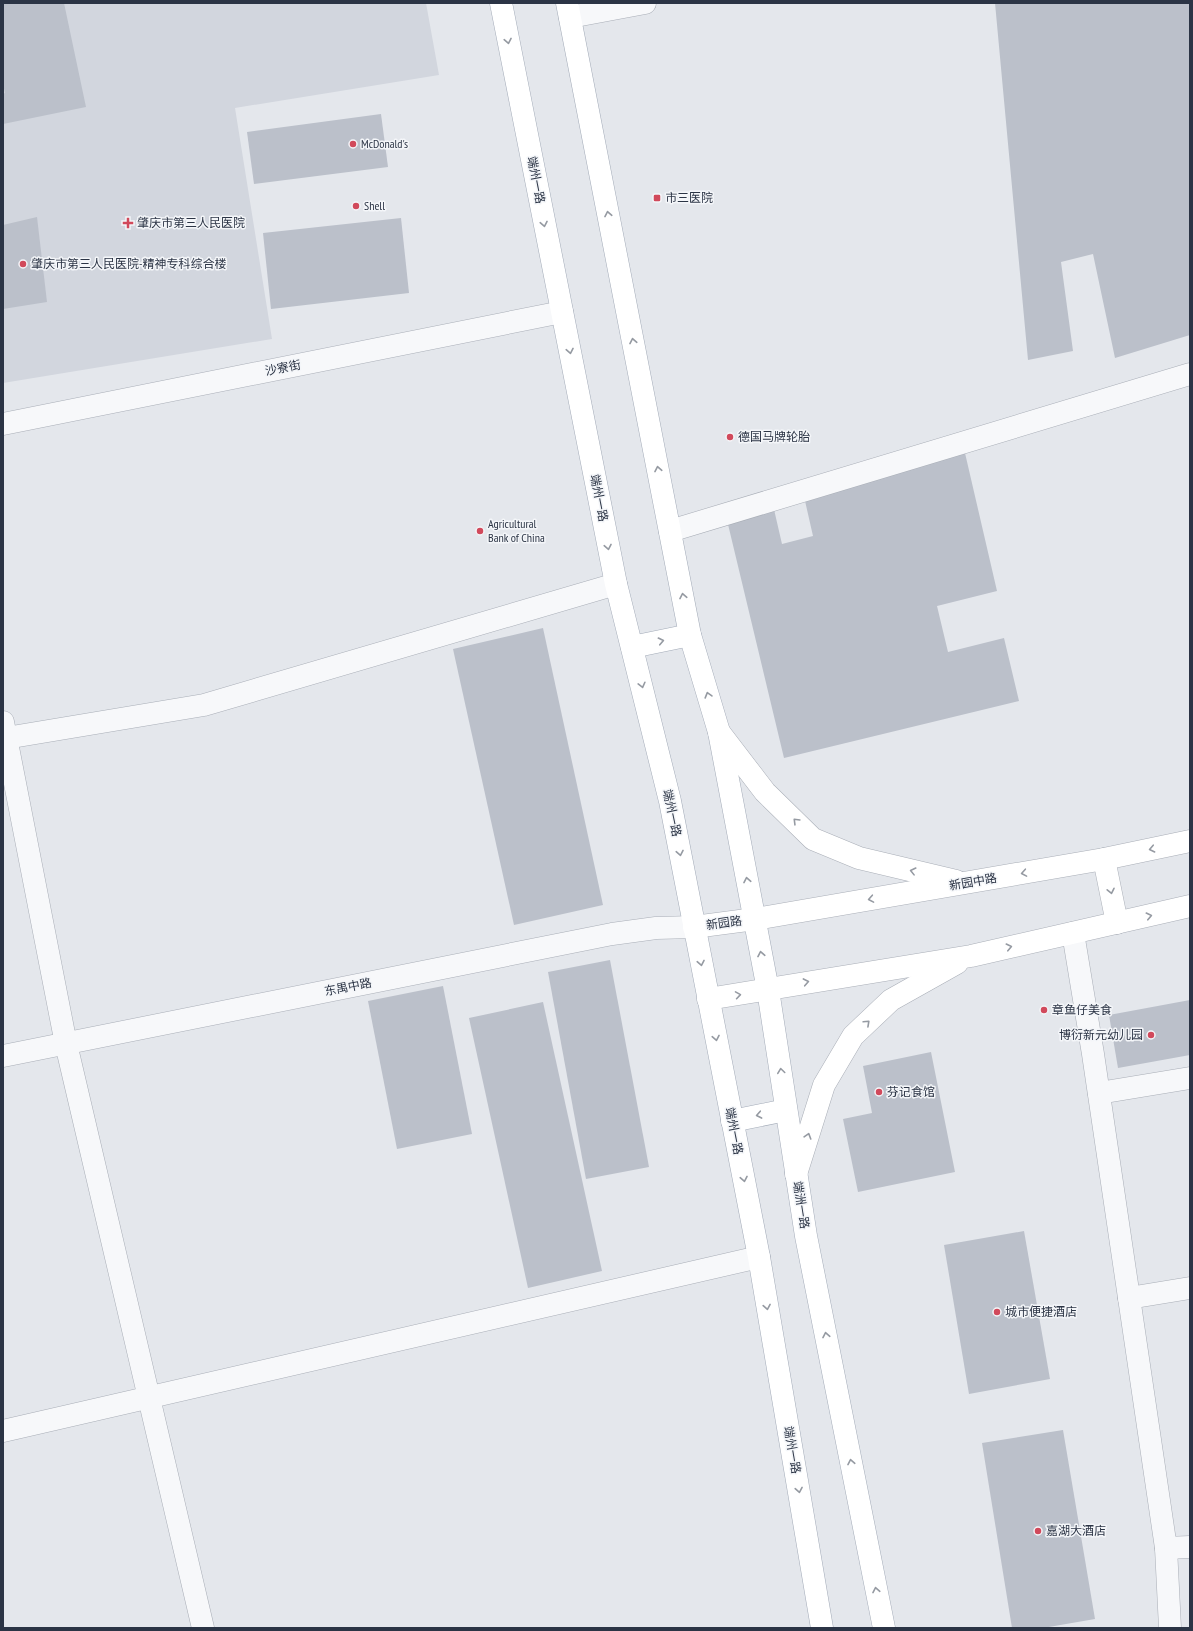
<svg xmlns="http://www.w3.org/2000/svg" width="1193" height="1631" viewBox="0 0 1193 1631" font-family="'PT Sans Narrow','Noto Sans SC',sans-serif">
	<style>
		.built { fill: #d2d6de }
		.building { fill: #bbc0ca }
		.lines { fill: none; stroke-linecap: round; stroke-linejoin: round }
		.street-casing { stroke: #a9aeb7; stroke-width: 23 }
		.secondary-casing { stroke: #a9aeb7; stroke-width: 23 }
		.primary-casing { stroke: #a3abb8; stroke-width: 23 }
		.street { stroke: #f7f8fa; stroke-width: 22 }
		.secondary { stroke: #fff; stroke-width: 22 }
		.primary { stroke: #fff; stroke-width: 22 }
		.oneway { stroke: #959aa2 }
		.poi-dot { fill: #d1495b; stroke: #f4f6f9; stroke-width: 1.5 }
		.labels { text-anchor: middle; stroke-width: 3; stroke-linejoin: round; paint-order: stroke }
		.poi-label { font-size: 12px; fill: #2b3445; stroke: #f4f6f9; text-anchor: start }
		.street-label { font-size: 12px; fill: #2b3445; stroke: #f4f6f9 }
	</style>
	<rect width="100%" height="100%" fill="#e4e7ec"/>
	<path class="built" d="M3 3H426L439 75 235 108 272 339 3 383Z"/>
	<g class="building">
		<path d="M3 3H64L86 107 3 124V94L5 93 3 84Z"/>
		<path d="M995 3H1190V335L1115 358 1093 254 1061 262 1073 351 1028 360Z"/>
		<path d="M381 114 388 167 254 184 247 132Z"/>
		<path d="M37 217 47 302 3 309V225Z"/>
		<path d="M401 218 409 293 271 309 263 233Z"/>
		<path d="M965 453 997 591 937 606 948 652 1004 638 1019 701 784 758 726 516 773 505 782 544 813 536 803 492Z"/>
		<path d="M543 628 603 905 514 925 453 649Z"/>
		<path d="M610 960 649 1167 586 1179 548 972Z"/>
		<path d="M443 986 472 1134 397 1149 368 1001Z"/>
		<path d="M1190 1000V1055L1118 1068 1109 1015Z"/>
		<path d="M543 1002 602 1271 528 1288 469 1018Z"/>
		<path d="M931 1052 955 1172 858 1192 843 1119 872 1113 863 1066Z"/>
		<path d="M1024 1231 1050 1379 969 1394 944 1245Z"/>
		<path d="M1063 1430 1095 1619 1043 1628H1012L982 1443Z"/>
	</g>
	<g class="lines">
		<g class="street-casing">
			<g id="street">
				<path d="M570 17 645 3"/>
				<path d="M3 424 562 312"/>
				<path d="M670 531 1190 374"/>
				<path d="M3 722 66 1044 203 1628"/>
				<path d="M6 738 204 705 616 584"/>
				<path d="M1073 933 1093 1054 1166 1548 1170 1628"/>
				<path d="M3 1056 612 934 656 928 694 927"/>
				<path d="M1099 1093 1190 1078"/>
				<path d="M1129 1298 1190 1288"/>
				<path d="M3 1431 759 1257"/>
				<path d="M1166 1548 1190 1547"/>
			</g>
		</g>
		<g class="secondary-casing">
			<g id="secondary">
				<path d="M719 732 765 792 813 839 859 858 956 881"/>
				<path d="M1104 859 1117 923"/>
				<path d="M694 927 755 919 1104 859 1190 841"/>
				<path d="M708 999 971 956 1190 906"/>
				<path d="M796 1174 824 1085 853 1036 891 1000 957 963"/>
			</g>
		</g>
		<g class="primary-casing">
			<g id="primary">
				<path d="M501 3 616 584 670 801 759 1257 822 1628"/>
				<path d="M567 3 690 635 719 732 768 990 806 1236 884 1628"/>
				<path d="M632 647 690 635"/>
				<path d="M732 1121 786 1110"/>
			</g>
		</g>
		<use href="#street" class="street"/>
		<use href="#secondary" class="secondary"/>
		<use href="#primary" class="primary"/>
	</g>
	<defs><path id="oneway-chevron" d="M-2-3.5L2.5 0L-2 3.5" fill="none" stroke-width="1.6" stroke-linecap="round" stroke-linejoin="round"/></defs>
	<g class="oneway">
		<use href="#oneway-chevron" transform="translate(508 41) rotate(79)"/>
		<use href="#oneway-chevron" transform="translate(608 214) rotate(-101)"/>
		<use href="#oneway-chevron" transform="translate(544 224) rotate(79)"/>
		<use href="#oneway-chevron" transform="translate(633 341) rotate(-101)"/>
		<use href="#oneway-chevron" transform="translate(570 351) rotate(79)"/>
		<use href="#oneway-chevron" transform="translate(658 469) rotate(-101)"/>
		<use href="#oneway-chevron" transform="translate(608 547) rotate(79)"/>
		<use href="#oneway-chevron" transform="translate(683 596) rotate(-101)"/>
		<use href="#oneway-chevron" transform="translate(661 641) rotate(-12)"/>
		<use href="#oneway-chevron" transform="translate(642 685) rotate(76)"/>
		<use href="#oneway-chevron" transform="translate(708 695) rotate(-106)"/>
		<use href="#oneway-chevron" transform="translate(796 821) rotate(-135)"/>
		<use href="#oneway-chevron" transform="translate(1152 849) rotate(168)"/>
		<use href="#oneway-chevron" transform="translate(680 853) rotate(79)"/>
		<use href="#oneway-chevron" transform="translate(913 871) rotate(-166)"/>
		<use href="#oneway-chevron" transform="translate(1024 873) rotate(170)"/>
		<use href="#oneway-chevron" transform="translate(747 880) rotate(-101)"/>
		<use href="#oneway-chevron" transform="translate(1111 891) rotate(78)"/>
		<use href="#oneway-chevron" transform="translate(871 899) rotate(170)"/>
		<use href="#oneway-chevron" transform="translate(1149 916) rotate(-13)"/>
		<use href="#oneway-chevron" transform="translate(1009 947) rotate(-13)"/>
		<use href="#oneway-chevron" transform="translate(761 954) rotate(-101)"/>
		<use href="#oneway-chevron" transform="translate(701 963) rotate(79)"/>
		<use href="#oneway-chevron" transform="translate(806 982) rotate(-11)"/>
		<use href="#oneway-chevron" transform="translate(738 995) rotate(-9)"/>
		<use href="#oneway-chevron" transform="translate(867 1023) rotate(-43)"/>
		<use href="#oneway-chevron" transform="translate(716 1038) rotate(79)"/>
		<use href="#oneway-chevron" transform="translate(781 1071) rotate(-98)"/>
		<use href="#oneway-chevron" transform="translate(759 1115) rotate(169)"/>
		<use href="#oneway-chevron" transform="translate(808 1136) rotate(-73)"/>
		<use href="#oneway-chevron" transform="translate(744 1179) rotate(79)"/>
		<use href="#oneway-chevron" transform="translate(767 1307) rotate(80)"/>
		<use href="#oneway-chevron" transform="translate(826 1335) rotate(-101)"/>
		<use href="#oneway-chevron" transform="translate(851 1462) rotate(-101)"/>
		<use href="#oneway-chevron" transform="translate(799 1490) rotate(80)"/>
		<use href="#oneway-chevron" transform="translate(876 1590) rotate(-101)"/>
	</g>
	<g class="poi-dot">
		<circle cx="353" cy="144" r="4"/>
		<rect x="653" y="194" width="8" height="8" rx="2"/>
		<circle cx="356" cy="206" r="4"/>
		<path d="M126 217h4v4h4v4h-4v4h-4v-4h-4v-4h4z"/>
		<circle cx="23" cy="264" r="4"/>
		<circle cx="730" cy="437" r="4"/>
		<circle cx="480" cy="531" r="4"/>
		<circle cx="1044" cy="1010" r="4"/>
		<circle cx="1151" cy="1035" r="4"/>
		<circle cx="879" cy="1092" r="4"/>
		<circle cx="997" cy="1312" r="4"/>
		<circle cx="1038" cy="1531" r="4"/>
	</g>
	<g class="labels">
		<g class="poi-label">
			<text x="361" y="148">McDonald's</text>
			<text x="665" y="202">市三医院</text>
			<text x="364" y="210">Shell</text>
			<text x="137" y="227">肇庆市第三人民医院</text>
			<text x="31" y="268">肇庆市第三人民医院-精神专科综合楼</text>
			<text x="738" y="441">德国马牌轮胎</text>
			<text x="488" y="528">Agricultural<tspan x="488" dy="14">Bank of China</tspan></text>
			<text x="1052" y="1014">章鱼仔美食</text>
			<text x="1143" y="1039" text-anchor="end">博衍新元幼儿园</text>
			<text x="887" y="1096">芬记食馆</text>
			<text x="1005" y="1316">城市便捷酒店</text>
			<text x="1046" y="1535">嘉湖大酒店</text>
		</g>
		<g class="street-label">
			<text transform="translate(536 180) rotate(79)" y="4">端州一路</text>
			<text transform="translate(283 368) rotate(-11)" y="4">沙寮街</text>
			<text transform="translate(599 498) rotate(79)" y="4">端州一路</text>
			<text transform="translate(672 813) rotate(78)" y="4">端州一路</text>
			<text transform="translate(973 882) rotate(-10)" y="4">新园中路</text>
			<text transform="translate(724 923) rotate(-8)" y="4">新园路</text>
			<text transform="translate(348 987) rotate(-11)" y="4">东禺中路</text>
			<text transform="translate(734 1131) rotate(79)" y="4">端州一路</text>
			<text transform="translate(801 1205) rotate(81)" y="4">端洲一路</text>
			<text transform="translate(792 1450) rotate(80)" y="4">端州一路</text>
		</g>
	</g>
	<rect width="1193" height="1631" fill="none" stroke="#2b3445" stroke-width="8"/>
</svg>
